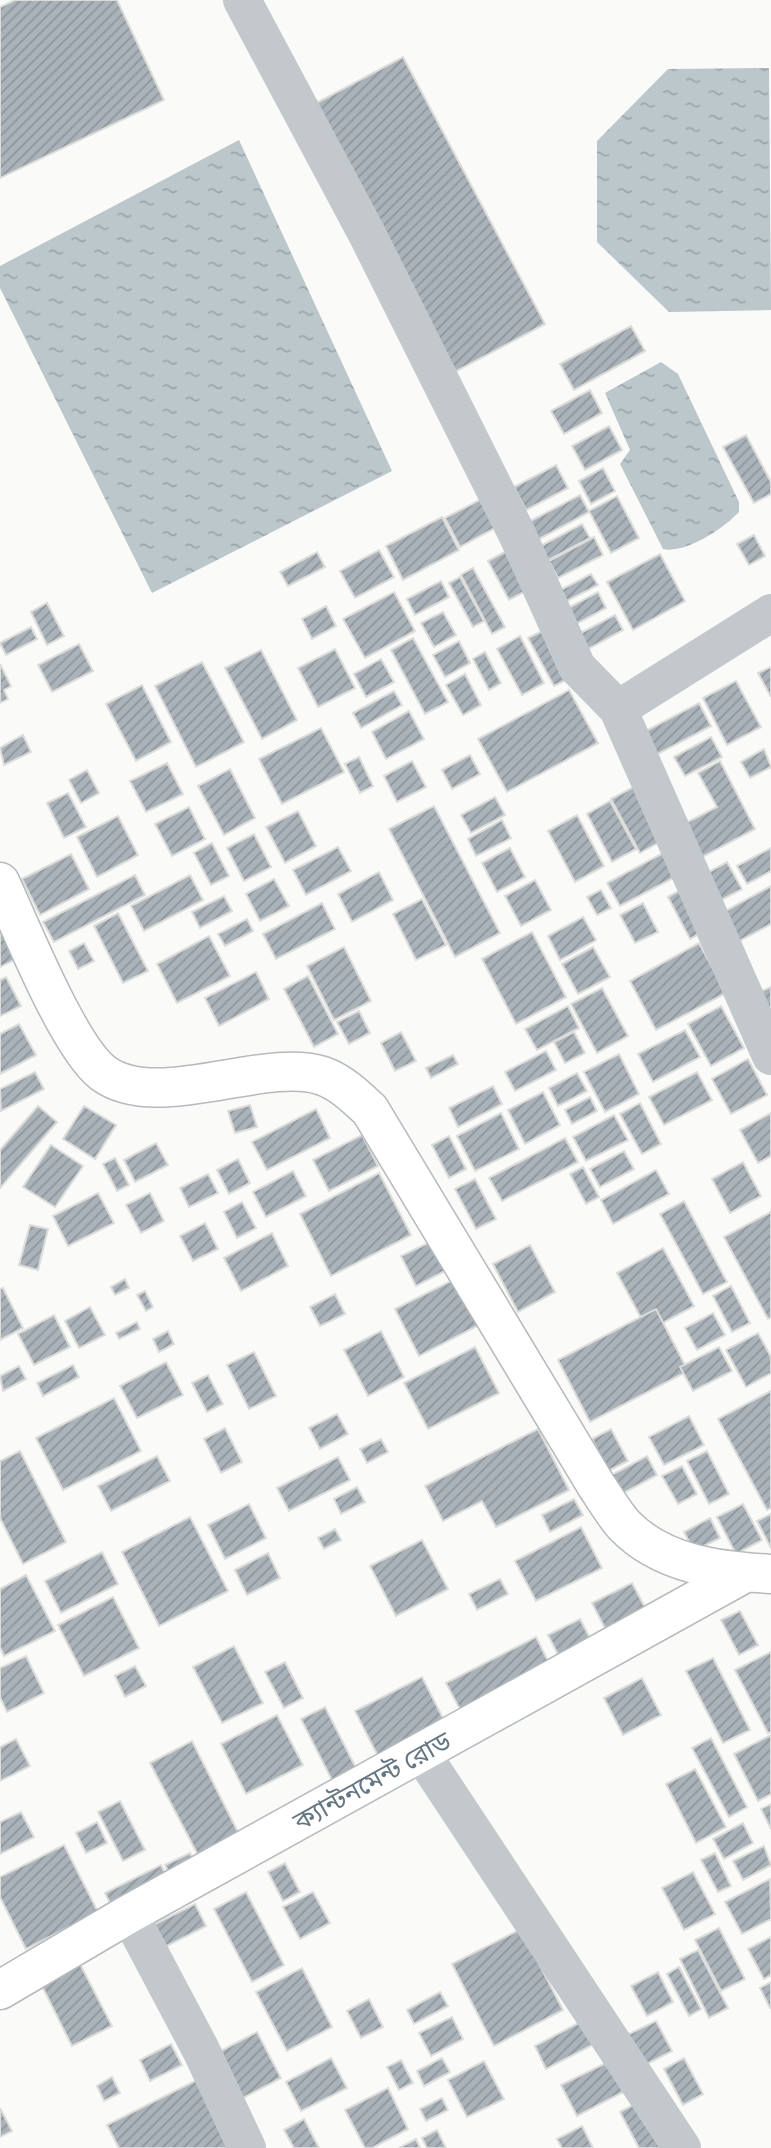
<svg xmlns="http://www.w3.org/2000/svg" width="771" height="2148" viewBox="0 0 771 2148" font-family="Cabin,'Noto Sans Bengali',sans-serif">
	<style>
		.water { fill: url(#water-ripples) }
		.building { fill: url(#building-hatch); stroke: #dcdcda; stroke-width: 2 }
		.lines { fill: none; stroke-linecap: round; stroke-linejoin: round }
		.major-casing { stroke: #b5babe; stroke-width: 41 }
		.minor { stroke: #c3c8cc; stroke-width: 38 }
		.major { stroke: #fff; stroke-width: 38 }
		.labels { text-anchor: middle; stroke-width: 7; stroke-linejoin: round; paint-order: stroke }
		.street-label { font-size: 26px; fill: #657683; stroke: #fff }
	</style>
	<defs>
		<pattern id="water-ripples" width="26" height="14" patternUnits="userSpaceOnUse" patternTransform="scale(1.75)"><rect width="26" height="14" fill="#bbc7cb"/><path d="M2 4q2-2 4 0t4 0M15 11q2-2 4 0t4 0" fill="none" stroke="#9ca6aa"/></pattern>
		<pattern id="building-hatch" width="6" height="6" patternUnits="userSpaceOnUse" patternTransform="scale(1.75)"><rect width="6" height="6" fill="#aab3b9"/><path d="M-1 1l2-2M0 6l6-6M5 7l2-2" fill="none" stroke="#8e969c"/></pattern>
	</defs>
	<rect width="100%" height="100%" fill="#fafaf8"/>
	<g class="water">
		<path d="M769 68 771 310 669 312 597 242V141L668 69Z"/>
		<path d="M239 140 392 471 152 593 0 288V266Z"/>
		<path d="M661 362 678 374 739 502V512C724 528 686 554 663 549L620 464 630 450 605 393Z"/>
	</g>
	<g class="building">
		<path d="M15 0H117L164 100 0 178V7Z"/>
		<path d="M403 57 545 324 449 375 307 108Z"/>
		<path d="M631 326 645 351 574 390 560 364Z"/>
		<path d="M590 390 602 413 564 434 551 411Z"/>
		<path d="M609 426 622 450 585 470 572 446Z"/>
		<path d="M746 435 771 482V494L754 503 723 447Z"/>
		<path d="M556 465 568 488 526 510 514 487Z"/>
		<path d="M603 468 615 491 591 504 579 481Z"/>
		<path d="M493 493 508 521 460 547 445 518Z"/>
		<path d="M580 495 589 512 530 544 521 526Z"/>
		<path d="M617 496 639 538 611 553 589 511Z"/>
		<path d="M442 517 459 550 403 580 386 546Z"/>
		<path d="M582 524 590 538 543 563 535 549Z"/>
		<path d="M754 535 765 556 749 565 737 544Z"/>
		<path d="M594 537 603 555 558 578 549 561Z"/>
		<path d="M512 548 533 587 509 600 488 561Z"/>
		<path d="M379 550 394 577 355 598 340 571Z"/>
		<path d="M317 552 325 567 288 586 280 572Z"/>
		<path d="M660 554 685 601 633 630 607 582Z"/>
		<path d="M473 568 505 627 492 634 461 575Z"/>
		<path d="M591 574 598 585 553 608 547 597Z"/>
		<path d="M460 577 484 621 473 627 449 583Z"/>
		<path d="M441 581 449 597 415 615 407 599Z"/>
		<path d="M394 592 415 631 365 658 343 619Z"/>
		<path d="M598 592 606 608 565 630 557 614Z"/>
		<path d="M47 603 64 636 47 645 31 612Z"/>
		<path d="M326 606 336 626 312 639 302 619Z"/>
		<path d="M443 612 456 635 434 647 421 623Z"/>
		<path d="M615 615 623 630 579 654 571 638Z"/>
		<path d="M31 627 37 639 6 655 0 643Z"/>
		<path d="M548 628 574 676 554 686 528 638Z"/>
		<path d="M520 636 544 683 522 695 497 649Z"/>
		<path d="M413 638 448 702 425 714 391 650Z"/>
		<path d="M459 641 470 663 445 677 433 655Z"/>
		<path d="M79 644 93 671 52 692 38 665Z"/>
		<path d="M335 649 355 688 318 707 298 668Z"/>
		<path d="M261 650 297 720 262 739 225 668Z"/>
		<path d="M485 652 501 683 489 690 473 659Z"/>
		<path d="M381 659 394 682 366 697 354 674Z"/>
		<path d="M202 662 244 742 196 767 155 686Z"/>
		<path d="M0 664 11 686 4 690 8 699 0 703Z"/>
		<path d="M771 667V697L758 673Z"/>
		<path d="M465 674 481 705 463 715 446 685Z"/>
		<path d="M736 681 761 727 727 745 703 698Z"/>
		<path d="M142 685 171 742 136 761 106 704Z"/>
		<path d="M569 690 598 743 507 792 478 739Z"/>
		<path d="M394 691 402 705 361 728 353 713Z"/>
		<path d="M699 703 711 726 652 757 640 734Z"/>
		<path d="M409 711 424 739 386 759 372 732Z"/>
		<path d="M321 728 344 772 282 804 259 759Z"/>
		<path d="M23 735 31 752 4 765 0 748Z"/>
		<path d="M711 737 722 757 685 776 674 757Z"/>
		<path d="M764 749 771 767 750 778 741 762Z"/>
		<path d="M470 755 480 774 452 789 442 770Z"/>
		<path d="M359 757 373 786 360 793 345 764Z"/>
		<path d="M412 761 426 787 397 802 384 776Z"/>
		<path d="M720 761 755 829 691 863 674 829 717 807 698 773Z"/>
		<path d="M167 763 183 794 146 812 130 781Z"/>
		<path d="M230 769 255 818 224 835 198 786Z"/>
		<path d="M87 770 99 793 81 803 69 780Z"/>
		<path d="M643 782 672 835 640 853 611 799Z"/>
		<path d="M68 793 86 827 64 838 47 803Z"/>
		<path d="M495 797 505 815 471 833 461 815Z"/>
		<path d="M610 801 636 849 612 862 587 814Z"/>
		<path d="M434 806 500 933 455 957 389 829Z"/>
		<path d="M189 807 205 839 172 856 155 824Z"/>
		<path d="M298 811 316 846 285 863 266 827Z"/>
		<path d="M577 815 604 866 575 882 548 831Z"/>
		<path d="M118 816 138 855 97 877 77 837Z"/>
		<path d="M502 820 511 838 476 856 468 839Z"/>
		<path d="M254 834 271 867 244 881 227 848Z"/>
		<path d="M212 843 229 876 211 885 194 853Z"/>
		<path d="M338 847 351 871 306 895 293 870Z"/>
		<path d="M510 848 525 877 497 892 482 863Z"/>
		<path d="M771 848V871L747 884 737 866Z"/>
		<path d="M665 852 677 876 620 906 607 883Z"/>
		<path d="M71 854 89 889 40 915 22 879Z"/>
		<path d="M727 862 742 889 708 907 694 880Z"/>
		<path d="M379 872 393 900 352 922 338 894Z"/>
		<path d="M135 875 145 895 54 942 43 922Z"/>
		<path d="M190 875 203 900 144 931 131 906Z"/>
		<path d="M274 879 289 906 260 921 246 894Z"/>
		<path d="M535 880 551 910 521 926 505 896Z"/>
		<path d="M688 886 710 928 690 939 668 897Z"/>
		<path d="M771 886V924L732 945 716 916Z"/>
		<path d="M601 890 611 908 597 915 587 897Z"/>
		<path d="M224 896 232 911 200 928 192 912Z"/>
		<path d="M422 899 446 945 416 960 393 914Z"/>
		<path d="M322 903 335 929 276 959 263 934Z"/>
		<path d="M643 903 658 932 635 943 620 915Z"/>
		<path d="M0 913 24 955 0 967Z"/>
		<path d="M118 913 148 971 123 983 94 926Z"/>
		<path d="M583 917 596 940 560 960 548 936Z"/>
		<path d="M247 919 253 931 225 946 218 934Z"/>
		<path d="M532 932 566 997 516 1024 482 959Z"/>
		<path d="M209 936 230 976 177 1003 157 964Z"/>
		<path d="M84 943 94 961 78 969 69 951Z"/>
		<path d="M699 943 726 993 656 1030 630 981Z"/>
		<path d="M344 947 371 1001 334 1020 307 966Z"/>
		<path d="M593 947 610 977 578 994 562 964Z"/>
		<path d="M256 972 269 999 219 1026 205 998Z"/>
		<path d="M308 976 338 1034 314 1047 284 989Z"/>
		<path d="M6 977 21 1006 0 1016V980Z"/>
		<path d="M771 987V1034L753 995Z"/>
		<path d="M602 988 628 1036 597 1053 571 1004Z"/>
		<path d="M568 1006 579 1028 537 1050 525 1029Z"/>
		<path d="M721 1006 744 1048 711 1066 688 1024Z"/>
		<path d="M359 1011 370 1033 349 1044 337 1022Z"/>
		<path d="M19 1024 36 1055 0 1074V1034Z"/>
		<path d="M685 1030 700 1057 653 1082 638 1054Z"/>
		<path d="M401 1032 416 1061 395 1071 381 1043Z"/>
		<path d="M574 1032 585 1053 565 1063 554 1042Z"/>
		<path d="M546 1051 556 1070 515 1091 505 1072Z"/>
		<path d="M619 1054 639 1094 605 1112 584 1072Z"/>
		<path d="M453 1055 458 1064 431 1078 426 1068Z"/>
		<path d="M748 1059 767 1095 731 1114 712 1079Z"/>
		<path d="M35 1072 44 1089 1 1111 0 1089Z"/>
		<path d="M697 1072 712 1100 664 1125 649 1097Z"/>
		<path d="M577 1073 587 1091 558 1106 549 1088Z"/>
		<path d="M493 1086 502 1104 458 1127 449 1108Z"/>
		<path d="M543 1092 560 1125 525 1144 508 1110Z"/>
		<path d="M590 1097 597 1111 572 1124 565 1110Z"/>
		<path d="M640 1103 661 1144 642 1154 620 1114Z"/>
		<path d="M250 1105 257 1127 235 1133 228 1111Z"/>
		<path d="M38 1106 57 1122 0 1188V1150Z"/>
		<path d="M84 1106 116 1125 95 1159 63 1139Z"/>
		<path d="M316 1109 330 1138 267 1170 252 1142Z"/>
		<path d="M501 1113 519 1149 475 1171 457 1136Z"/>
		<path d="M771 1113V1156L758 1163 740 1130Z"/>
		<path d="M614 1115 628 1140 586 1161 573 1137Z"/>
		<path d="M362 1135 378 1166 329 1191 313 1160Z"/>
		<path d="M449 1136 466 1169 449 1178 432 1145Z"/>
		<path d="M565 1138 578 1162 502 1201 489 1178Z"/>
		<path d="M156 1143 168 1165 135 1182 124 1160Z"/>
		<path d="M51 1145 83 1166 55 1207 23 1187Z"/>
		<path d="M624 1151 634 1169 600 1187 590 1169Z"/>
		<path d="M115 1158 129 1185 117 1191 103 1164Z"/>
		<path d="M238 1159 250 1183 229 1194 217 1170Z"/>
		<path d="M743 1162 761 1196 730 1213 712 1179Z"/>
		<path d="M583 1167 599 1197 586 1204 570 1174Z"/>
		<path d="M656 1170 669 1194 613 1224 601 1200Z"/>
		<path d="M293 1171 306 1196 266 1217 253 1192Z"/>
		<path d="M379 1173 411 1235 331 1276 300 1214Z"/>
		<path d="M208 1174 218 1193 189 1207 180 1188Z"/>
		<path d="M475 1179 496 1219 476 1229 455 1189Z"/>
		<path d="M98 1193 114 1223 68 1246 53 1216Z"/>
		<path d="M150 1193 164 1221 141 1233 126 1205Z"/>
		<path d="M684 1201 727 1282 703 1294 660 1214Z"/>
		<path d="M242 1202 256 1228 237 1238 224 1212Z"/>
		<path d="M771 1212V1317L768 1319 724 1237Z"/>
		<path d="M205 1223 218 1249 193 1261 180 1236Z"/>
		<path d="M30 1225 48 1229 38 1270 19 1265Z"/>
		<path d="M272 1233 288 1266 241 1291 224 1258Z"/>
		<path d="M430 1242 445 1271 416 1286 401 1256Z"/>
		<path d="M530 1245 555 1292 518 1312 493 1264Z"/>
		<path d="M663 1248 694 1306 648 1331 617 1273Z"/>
		<path d="M125 1279 129 1288 115 1295 111 1287Z"/>
		<path d="M455 1279 479 1325 419 1356 395 1309Z"/>
		<path d="M731 1286 750 1323 732 1332 713 1296Z"/>
		<path d="M3 1288 23 1328 0 1340V1289Z"/>
		<path d="M145 1291 153 1307 146 1311 137 1295Z"/>
		<path d="M335 1294 345 1314 320 1326 310 1307Z"/>
		<path d="M90 1307 105 1335 79 1348 65 1321Z"/>
		<path d="M656 1309 688 1371 590 1422 558 1360Z"/>
		<path d="M713 1313 725 1335 697 1350 685 1328Z"/>
		<path d="M54 1315 70 1347 34 1365 18 1334Z"/>
		<path d="M137 1322 140 1329 119 1339 116 1333Z"/>
		<path d="M168 1331 174 1344 159 1352 153 1339Z"/>
		<path d="M381 1331 404 1377 368 1396 344 1350Z"/>
		<path d="M758 1333 771 1357V1373L746 1387 726 1350Z"/>
		<path d="M475 1347 499 1393 428 1429 404 1383Z"/>
		<path d="M719 1347 732 1371 693 1391 680 1367Z"/>
		<path d="M254 1352 276 1396 249 1409 227 1365Z"/>
		<path d="M166 1362 183 1395 137 1418 120 1386Z"/>
		<path d="M73 1365 79 1377 43 1396 37 1383Z"/>
		<path d="M19 1366 26 1379 3 1391 0 1376Z"/>
		<path d="M208 1375 223 1404 207 1412 192 1383Z"/>
		<path d="M771 1391V1508L767 1510 718 1419Z"/>
		<path d="M114 1398 141 1451 63 1490 36 1438Z"/>
		<path d="M337 1414 348 1434 320 1449 309 1428Z"/>
		<path d="M689 1416 704 1445 664 1465 649 1437Z"/>
		<path d="M225 1428 242 1462 221 1473 204 1439Z"/>
		<path d="M538 1429 569 1490 496 1527 482 1501 443 1521 425 1486Z"/>
		<path d="M611 1429 628 1461 608 1471 592 1439Z"/>
		<path d="M381 1439 388 1452 367 1463 360 1449Z"/>
		<path d="M20 1451 66 1542 23 1564 0 1518V1461Z"/>
		<path d="M707 1451 729 1494 709 1504 687 1461Z"/>
		<path d="M157 1456 170 1481 111 1511 98 1486Z"/>
		<path d="M647 1456 657 1475 618 1496 608 1477Z"/>
		<path d="M338 1457 350 1480 289 1511 277 1488Z"/>
		<path d="M682 1466 697 1494 678 1504 662 1476Z"/>
		<path d="M357 1487 365 1502 341 1514 334 1499Z"/>
		<path d="M574 1499 583 1515 550 1532 542 1515Z"/>
		<path d="M249 1504 266 1538 225 1559 208 1525Z"/>
		<path d="M743 1504 762 1540 736 1554 717 1517Z"/>
		<path d="M771 1514V1548L757 1521Z"/>
		<path d="M190 1517 228 1591 159 1626 122 1552Z"/>
		<path d="M710 1518 720 1538 694 1551 684 1532Z"/>
		<path d="M581 1527 602 1568 536 1601 515 1561Z"/>
		<path d="M335 1529 341 1540 324 1549 318 1538Z"/>
		<path d="M422 1540 448 1589 396 1616 370 1566Z"/>
		<path d="M102 1552 118 1584 61 1613 45 1581Z"/>
		<path d="M268 1553 280 1578 247 1595 235 1570Z"/>
		<path d="M26 1575 55 1631 4 1656 0 1647V1589Z"/>
		<path d="M500 1579 508 1594 477 1610 469 1594Z"/>
		<path d="M632 1583 648 1613 608 1634 592 1603Z"/>
		<path d="M113 1597 139 1648 84 1676 58 1625Z"/>
		<path d="M740 1611 758 1645 739 1655 721 1620Z"/>
		<path d="M580 1619 595 1648 563 1664 548 1635Z"/>
		<path d="M536 1637 552 1669 463 1715 446 1683Z"/>
		<path d="M234 1646 263 1703 222 1723 193 1667Z"/>
		<path d="M771 1652V1732L768 1733 735 1670Z"/>
		<path d="M26 1656 44 1693 7 1712 0 1697V1668Z"/>
		<path d="M713 1658 750 1730 723 1743 686 1671Z"/>
		<path d="M285 1662 303 1698 284 1708 265 1672Z"/>
		<path d="M135 1666 146 1686 125 1697 115 1676Z"/>
		<path d="M422 1677 450 1732 383 1766 355 1711Z"/>
		<path d="M642 1678 661 1715 623 1735 604 1698Z"/>
		<path d="M325 1707 359 1774 335 1786 301 1719Z"/>
		<path d="M277 1715 303 1765 246 1794 221 1744Z"/>
		<path d="M771 1735V1794L758 1801 734 1754Z"/>
		<path d="M711 1738 747 1807 729 1817 692 1748Z"/>
		<path d="M16 1739 30 1766 0 1781V1747Z"/>
		<path d="M192 1741 240 1836 199 1857 150 1763Z"/>
		<path d="M695 1769 726 1827 696 1843 666 1784Z"/>
		<path d="M120 1801 145 1850 123 1861 98 1812Z"/>
		<path d="M771 1804V1829L761 1809Z"/>
		<path d="M21 1812 34 1837 0 1854V1822Z"/>
		<path d="M97 1822 107 1843 86 1853 76 1833Z"/>
		<path d="M743 1823 753 1843 724 1859 713 1839Z"/>
		<path d="M64 1845 98 1912 26 1949 0 1897V1877Z"/>
		<path d="M764 1846 771 1865 743 1880 733 1861Z"/>
		<path d="M190 1853 198 1870 173 1882 165 1865Z"/>
		<path d="M715 1853 731 1886 718 1892 701 1860Z"/>
		<path d="M285 1863 300 1892 283 1901 268 1872Z"/>
		<path d="M161 1865 170 1883 114 1911 105 1893Z"/>
		<path d="M693 1872 715 1914 684 1930 662 1888Z"/>
		<path d="M770 1879 771 1919 742 1934 725 1902Z"/>
		<path d="M246 1892 284 1965 252 1982 214 1909Z"/>
		<path d="M313 1892 330 1923 300 1939 283 1907Z"/>
		<path d="M195 1904 206 1926 165 1947 153 1925Z"/>
		<path d="M719 1928 745 1979 721 1991 695 1940Z"/>
		<path d="M521 1929 563 2010 494 2046 452 1964Z"/>
		<path d="M771 1937V1975L764 1979 748 1949Z"/>
		<path d="M698 1950 728 2008 709 2018 680 1959Z"/>
		<path d="M79 1962 112 2026 72 2046 40 1982Z"/>
		<path d="M679 1967 701 2009 689 2016 667 1974Z"/>
		<path d="M302 1968 332 2027 287 2051 256 1992Z"/>
		<path d="M658 1972 673 2002 647 2016 631 1986Z"/>
		<path d="M771 1982V2007L770 2008 760 1988Z"/>
		<path d="M440 1992 448 2006 414 2024 407 2010Z"/>
		<path d="M369 1999 383 2027 361 2038 347 2011Z"/>
		<path d="M452 2017 463 2039 431 2056 419 2033Z"/>
		<path d="M586 2019 598 2042 546 2069 535 2046Z"/>
		<path d="M656 2021 672 2051 639 2068 623 2037Z"/>
		<path d="M257 2032 281 2078 237 2101 213 2055Z"/>
		<path d="M171 2044 182 2065 150 2081 140 2060Z"/>
		<path d="M331 2058 347 2088 301 2111 286 2082Z"/>
		<path d="M442 2058 450 2072 424 2086 417 2071Z"/>
		<path d="M684 2058 703 2094 683 2105 664 2069Z"/>
		<path d="M401 2060 413 2083 399 2090 387 2067Z"/>
		<path d="M484 2061 504 2099 467 2117 448 2080Z"/>
		<path d="M608 2062 623 2092 577 2116 561 2085Z"/>
		<path d="M112 2077 120 2093 104 2101 97 2086Z"/>
		<path d="M201 2078 236 2148H119L107 2125Z"/>
		<path d="M388 2088 408 2129 372 2148H365L345 2110Z"/>
		<path d="M442 2098 448 2110 426 2121 420 2109Z"/>
		<path d="M642 2100 667 2148H639L620 2112Z"/>
		<path d="M0 2108 12 2131 0 2137Z"/>
		<path d="M304 2119 319 2148H294L284 2130Z"/>
		<path d="M582 2126 593 2148H562L557 2139Z"/>
		<path d="M437 2130 446 2148H427L422 2138Z"/>
		<path d="M416 2139 420 2148H399Z"/>
	</g>
	<g class="lines">
		<g class="major-casing">
			<g id="major">
				<path d="M0 882C21 927 68 1046 103 1073 157 1113 264 1056 323 1076 342 1083 356 1097 370 1110L596 1485C605 1498 614 1514 624 1525 662 1565 720 1571 771 1574"/>
				<path d="M0 1990 129 1914 745 1573"/>
			</g>
		</g>
		<g class="minor">
			<path d="M242 0 367 234 517 534 577 667 618 709 771 1056"/>
			<path d="M618 709 771 613"/>
			<path d="M422 1754 682 2148"/>
			<path d="M129 1914 201 2050 247 2148"/>
		</g>
		<use href="#major" class="major"/>
	</g>
	<g class="labels">
		<g class="street-label">
			<text transform="translate(372 1781) rotate(-29)" y="9">ক্যান্টনমেন্ট রোড</text>
		</g>
	</g>
</svg>
